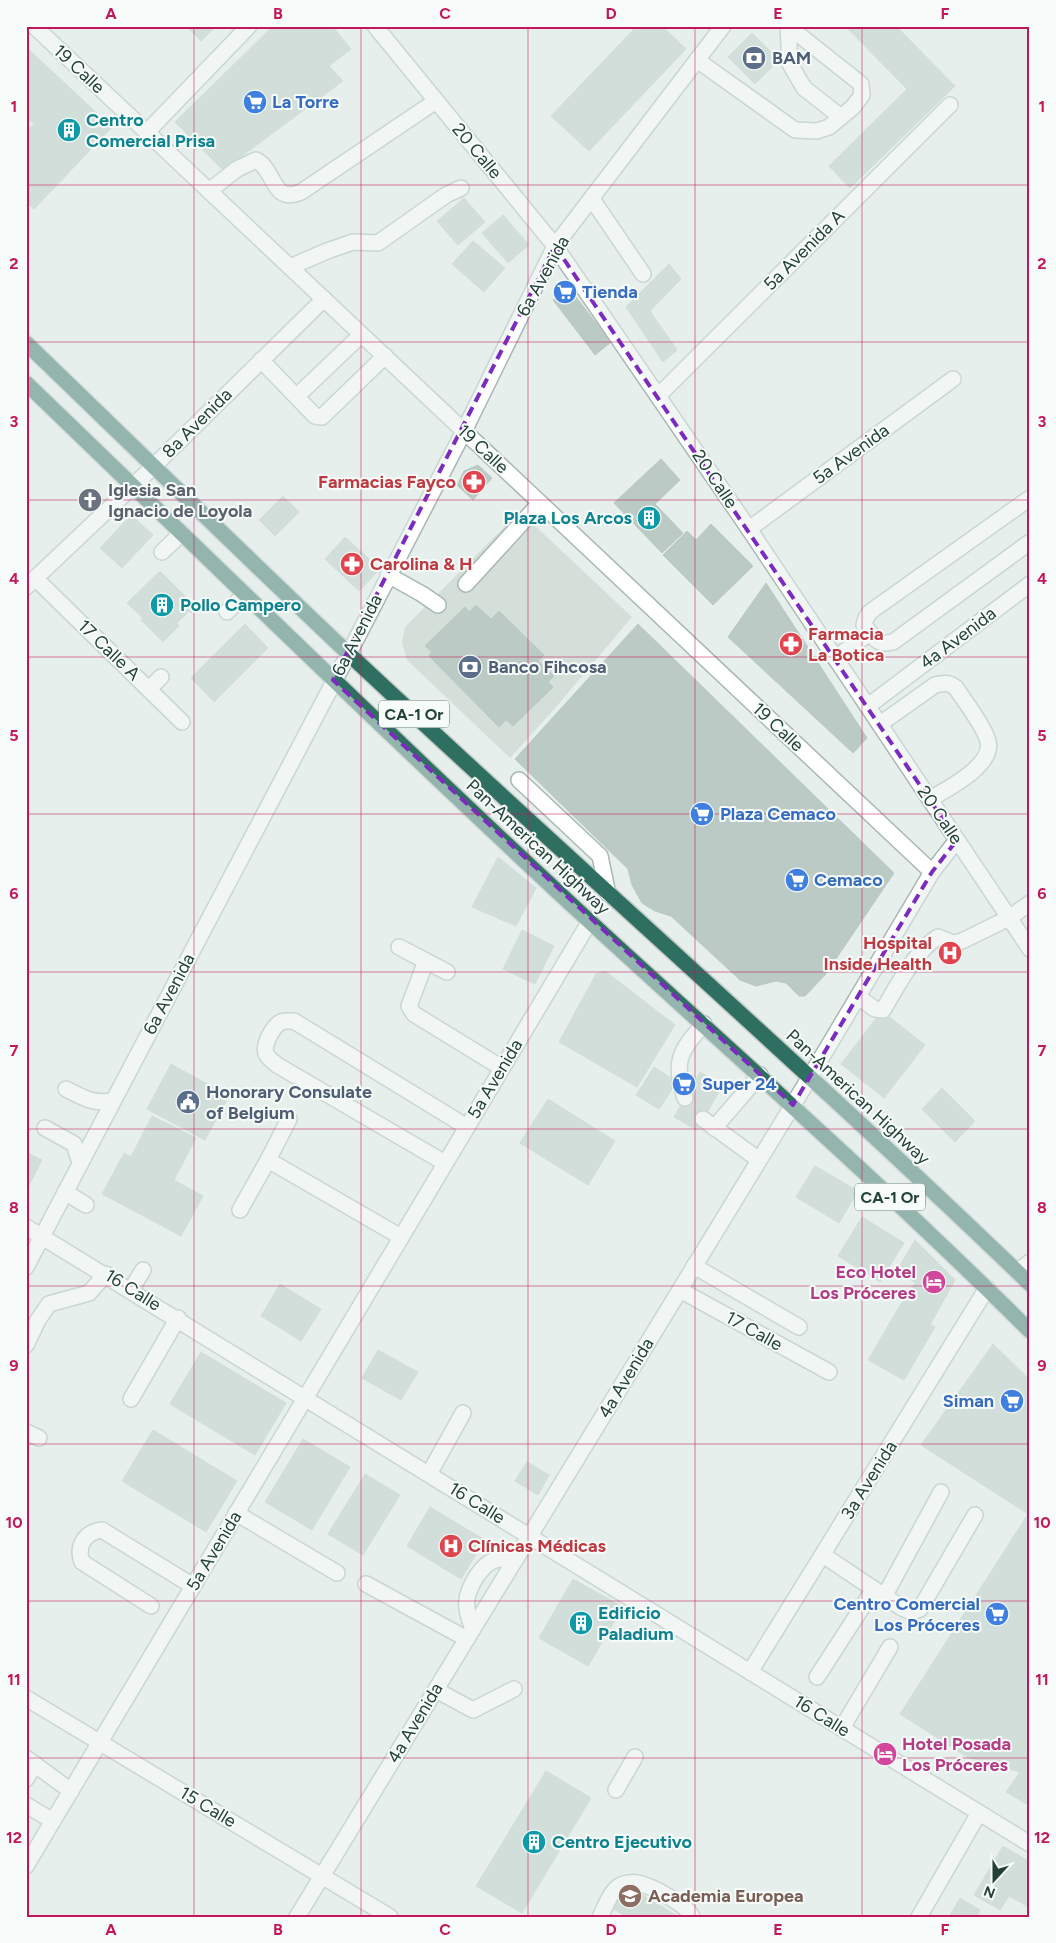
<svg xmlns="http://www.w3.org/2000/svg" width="1056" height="1943" viewBox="0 0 1056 1943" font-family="Figtree,sans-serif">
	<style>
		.built { fill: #d4dfda }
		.building { fill: #bbcac4; stroke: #b8c9c2 }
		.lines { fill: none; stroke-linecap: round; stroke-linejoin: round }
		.minor-tunnel { stroke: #bfccc8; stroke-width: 15; stroke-dasharray: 15 8; stroke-linecap: butt }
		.minor-casing { stroke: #a8b8b2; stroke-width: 18 }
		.highway-casing { stroke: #c2cac8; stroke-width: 18 }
		.minor { stroke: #fff; stroke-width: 15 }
		.highway { stroke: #2f6f62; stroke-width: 15 }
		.marked { fill: none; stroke: #7b2cbf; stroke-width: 4; stroke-dasharray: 10 6; stroke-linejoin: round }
		.grid { fill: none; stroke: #c2185b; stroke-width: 1; stroke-opacity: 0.55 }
		.labels { text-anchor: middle; stroke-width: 4; stroke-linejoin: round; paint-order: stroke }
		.shield { fill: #f7fbf9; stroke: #637a73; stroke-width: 1 }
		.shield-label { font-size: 16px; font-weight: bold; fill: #24423a }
		.service-label { font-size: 18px; font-weight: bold; fill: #4e5e75; stroke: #f7fbf9; text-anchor: start }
		.street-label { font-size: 18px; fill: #24423a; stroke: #f7fbf9 }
		.shop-label { font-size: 18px; font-weight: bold; fill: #366cbe; stroke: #f7fbf9; text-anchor: start }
		.culture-label { font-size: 18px; font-weight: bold; fill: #0d838f; stroke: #f7fbf9; text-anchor: start }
		.health-label { font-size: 18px; font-weight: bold; fill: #be3a42; stroke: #f7fbf9; text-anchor: start }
		.worship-label { font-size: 18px; font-weight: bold; fill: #5b616d; stroke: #f7fbf9; text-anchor: start }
		.hotel-label { font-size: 18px; font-weight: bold; fill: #b23c85; stroke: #f7fbf9; text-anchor: end }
		.education-label { font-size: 18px; font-weight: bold; fill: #785e54; stroke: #f7fbf9; text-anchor: start }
		.neatline { fill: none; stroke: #c2185b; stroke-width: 2 }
		.grid-label { font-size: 16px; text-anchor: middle; font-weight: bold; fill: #c2185b }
	</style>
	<rect width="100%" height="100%" fill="#e6efeb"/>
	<path class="built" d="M515 516 530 521 632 617 556 707 510 758 407 660 402 643 405 627Z"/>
	<g class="building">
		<path d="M186 26H216L201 41Z"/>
		<path d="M273 26H332L351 49 329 66 343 81 223 170 175 122Z"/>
		<path d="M637 26H662L686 49 589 151 551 116Z"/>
		<path d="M845 26H896L955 86 850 188 829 166 907 89Z"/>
		<path d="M752 33 779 60 755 84 728 57Z"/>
		<path d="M26 47 112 127 34 209 26 202V132L34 124 26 117Z"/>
		<path d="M464 198 485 222 458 245 437 221Z"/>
		<path d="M503 215 529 245 508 263 482 233Z"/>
		<path d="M473 241 505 268 484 292 452 264Z"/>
		<path d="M669 264 681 279 650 311 677 350 663 362 626 307Z"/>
		<path d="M569 288 599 327 583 339 553 300Z"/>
		<path d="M599 327 610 343 595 355 583 339Z"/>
		<path d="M661 459 680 480 655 504 683 533 662 553 614 503Z"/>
		<path d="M478 465 492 478 473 500 457 485 464 471Z"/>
		<path d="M283 496 299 512 275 536 259 520Z"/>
		<path d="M131 515 153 535 122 568 100 548Z"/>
		<path d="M711 524 753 566 713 605 663 555 687 531 696 540Z"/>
		<path d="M345 537 380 569 359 591 325 559Z"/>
		<path d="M160 571 197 608 191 613 189 611 177 623 179 626 163 642 141 620 143 618 127 603Z"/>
		<path d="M766 583 867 738 853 753 728 637Z"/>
		<path d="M476 605 491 619 499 611 544 655 538 661 554 676 548 682 553 687 513 726 506 720 499 727 429 656 432 652 425 646 465 607 469 612Z"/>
		<path d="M245 624 268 648 214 702 191 678Z"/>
		<path d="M638 624 894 873 825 975 805 996H799L786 983 776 981 756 986 740 980 671 916 655 911 642 903 632 885 628 869 515 759Z"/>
		<path d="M498 857 536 888 516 926 472 907Z"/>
		<path d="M522 930 554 946 535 984 503 969Z"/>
		<path d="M605 971 675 1025 637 1087 559 1042 596 974Z"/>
		<path d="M882 1011 925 1045 884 1098 841 1064Z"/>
		<path d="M171 1064 229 1096 205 1140 147 1109Z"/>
		<path d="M654 1067 677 1082 659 1109 636 1095Z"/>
		<path d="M700 1072 723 1085 697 1130 674 1117Z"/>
		<path d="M942 1088 975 1121 955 1142 922 1109Z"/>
		<path d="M548 1099 615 1141 588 1185 520 1143Z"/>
		<path d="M152 1116 196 1138 174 1180 131 1157Z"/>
		<path d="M26 1152 42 1160 26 1191Z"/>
		<path d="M124 1153 203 1196 181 1236 102 1194Z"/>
		<path d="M815 1166 858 1191 839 1223 796 1197Z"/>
		<path d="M862 1217 904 1243 880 1282 838 1256Z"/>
		<path d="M915 1240 955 1280 930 1325 899 1307 915 1283 898 1269Z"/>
		<path d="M280 1284 321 1309 301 1341 261 1316Z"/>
		<path d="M899 1307 935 1327 904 1380 868 1360Z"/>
		<path d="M993 1344 1030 1380V1806L1006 1792 1020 1772 967 1757 900 1714 1028 1514 921 1445Z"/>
		<path d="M378 1350 418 1372 401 1400 362 1378Z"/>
		<path d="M201 1352 286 1403 255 1455 170 1404Z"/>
		<path d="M153 1430 237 1481 206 1532 122 1481Z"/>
		<path d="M303 1439 350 1467 312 1530 265 1502Z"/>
		<path d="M527 1462 549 1475 538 1495 515 1481Z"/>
		<path d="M365 1474 400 1495 363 1555 328 1534Z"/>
		<path d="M430 1507 485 1540 461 1579 407 1546Z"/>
		<path d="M573 1579 623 1607 588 1666 539 1638Z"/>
		<path d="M546 1771 591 1798 522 1913 476 1886Z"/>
		<path d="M1003 1846 1030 1862V1908L1009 1896 1000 1910 974 1895Z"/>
		<path d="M624 1884 679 1917H627L610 1907Z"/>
		<path d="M960 1898 980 1910 977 1917H949Z"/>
	</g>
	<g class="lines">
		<path class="minor-tunnel" d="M685 1098 703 1119"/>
		<g class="minor-casing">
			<g id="minor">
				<path d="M34 26 932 872"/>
				<path d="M375 26 555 246 749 529 1030 949"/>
				<path d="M788 26 790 64 804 88 841 117"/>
				<path d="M697 60 795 130 817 131 829 127 853 107 862 95 861 84 788 26"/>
				<path d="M147 132 249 26"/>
				<path d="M209 191 237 169 256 160C275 169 272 205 301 192L436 101"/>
				<path d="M592 199 643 274"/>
				<path d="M290 267 327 251 353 242 378 243 446 195 461 188"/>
				<path d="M261 360 315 416 322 417 385 356"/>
				<path d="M297 396 361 335"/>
				<path d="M658 396 950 105"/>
				<path d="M1030 498 870 612 866 618 864 625C874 637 876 646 893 642L1030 542"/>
				<path d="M749 529 953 379"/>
				<path d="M162 552 182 533"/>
				<path d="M388 575 422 594 438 605"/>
				<path d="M35 578 182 722"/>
				<path d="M466 584 540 503"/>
				<path d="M26 587 154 466 324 299"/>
				<path d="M227 612 245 594"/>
				<path d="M835 658 870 633"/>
				<path d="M149 689 161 677"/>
				<path d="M868 706 1030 584"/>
				<path d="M880 724 935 685C944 683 949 682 956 688 966 703 981 722 987 738 998 764 947 789 930 799"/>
				<path d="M519 780 600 856 608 894"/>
				<path d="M399 947 447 972"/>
				<path d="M426 961 409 1006 414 1014 502 1068"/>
				<path d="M858 997 875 1009 883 1010C897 987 914 952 938 937L953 943 962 941 1009 918 1030 903"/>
				<path d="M66 1089C84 1098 92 1104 112 1101"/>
				<path d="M685 1098C673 1063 679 1051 704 1024"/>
				<path d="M703 1119 759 1160"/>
				<path d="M45 1128 74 1144 80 1163"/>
				<path d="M714 1128 760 1075"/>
				<path d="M268 1160 289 1119"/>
				<path d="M445 1163 277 1065C273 1061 267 1058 266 1053 263 1045 272 1029 278 1024 282 1020 288 1021 294 1021L467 1127"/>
				<path d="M65 1192 86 1205"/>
				<path d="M240 1210 268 1160 401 1237"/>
				<path d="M26 1227 1030 1844"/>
				<path d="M694 1266 799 1327"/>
				<path d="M26 1267 349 653 464 431 555 246 723 26"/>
				<path d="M1017 1272 1030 1262"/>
				<path d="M131 1290 143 1270"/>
				<path d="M680 1290 829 1372"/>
				<path d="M26 1345 38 1320 49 1304 89 1293 106 1274"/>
				<path d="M131 1399 178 1318"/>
				<path d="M26 1432 39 1438"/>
				<path d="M429 1474 463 1413"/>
				<path d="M236 1513 337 1573"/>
				<path d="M823 1555 902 1608 912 1612 920 1609 975 1515"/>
				<path d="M366 1584 467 1639"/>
				<path d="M885 1595 941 1492"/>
				<path d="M151 1606 82 1562C76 1546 85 1532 102 1530L193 1586"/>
				<path d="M473 1629C464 1607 464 1597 476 1577 482 1569 487 1562 496 1560 502 1558 510 1559 516 1559"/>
				<path d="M750 1672 987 1288"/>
				<path d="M817 1677 874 1589"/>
				<path d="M436 1690 473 1710 514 1689"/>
				<path d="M26 1698 390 1917"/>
				<path d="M842 1728 890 1647"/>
				<path d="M26 1758 71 1791"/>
				<path d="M26 1779 35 1764"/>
				<path d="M616 1790 635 1757"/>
				<path d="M26 1805 53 1821"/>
				<path d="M26 1866 590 921"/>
				<path d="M297 1917 810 1077 932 872 957 840"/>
				<path d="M600 1917C606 1906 610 1891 621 1885 625 1883 633 1882 637 1883 650 1885 688 1905 692 1917"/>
				<path d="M919 1917 979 1813"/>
			</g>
		</g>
		<g class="highway-casing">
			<g id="highway">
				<path d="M26 343C134 447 241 552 350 655 575 866 808 1070 1030 1284"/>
				<path d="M26 383C213 563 398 744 588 920 736 1056 887 1189 1030 1331"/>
			</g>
		</g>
		<use href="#minor" class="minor"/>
		<use href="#highway" class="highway"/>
	</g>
	<path d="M0 0H1056V1943H0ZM555 246 957 840 932 872 793 1105 333 680Z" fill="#e6efeb" fill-opacity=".55" fill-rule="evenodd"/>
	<path class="marked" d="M555 246 957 840 932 872 793 1105 333 680Z"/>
	<path class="grid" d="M194 26V1917M361 26V1917M528 26V1917M695 26V1917M862 26V1917M26 185H1030M26 342H1030M26 500H1030M26 657H1030M26 814H1030M26 972H1030M26 1129H1030M26 1286H1030M26 1444H1030M26 1601H1030M26 1758H1030"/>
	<defs>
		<g id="bank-disc" transform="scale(1.25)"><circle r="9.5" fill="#5c6f8a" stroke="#f7fbf9"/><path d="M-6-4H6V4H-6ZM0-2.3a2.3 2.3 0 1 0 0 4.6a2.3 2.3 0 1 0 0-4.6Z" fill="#fff"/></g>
		<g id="supermarket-disc" transform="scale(1.25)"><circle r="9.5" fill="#3f7fe0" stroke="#f7fbf9"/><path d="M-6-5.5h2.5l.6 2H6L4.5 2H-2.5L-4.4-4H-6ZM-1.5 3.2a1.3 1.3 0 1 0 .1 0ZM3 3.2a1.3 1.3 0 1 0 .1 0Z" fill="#fff"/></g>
		<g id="building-disc" transform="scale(1.25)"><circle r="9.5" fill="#0f9aa8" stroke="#f7fbf9"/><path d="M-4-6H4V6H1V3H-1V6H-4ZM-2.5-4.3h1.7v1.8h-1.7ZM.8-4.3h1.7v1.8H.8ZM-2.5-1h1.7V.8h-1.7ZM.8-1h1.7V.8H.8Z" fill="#fff"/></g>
		<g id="pharmacy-disc" transform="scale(1.25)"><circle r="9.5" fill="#e0444e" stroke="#f7fbf9"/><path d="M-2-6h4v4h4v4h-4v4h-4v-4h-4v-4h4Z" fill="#fff"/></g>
		<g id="church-disc" transform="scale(1.25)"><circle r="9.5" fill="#6b7280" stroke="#f7fbf9"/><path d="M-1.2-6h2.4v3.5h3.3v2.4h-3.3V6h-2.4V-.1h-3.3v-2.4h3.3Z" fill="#fff"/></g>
		<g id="hospital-disc" transform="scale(1.25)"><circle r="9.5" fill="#e0444e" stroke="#f7fbf9"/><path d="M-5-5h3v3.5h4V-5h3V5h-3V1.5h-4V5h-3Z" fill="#fff"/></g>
		<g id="civic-disc" transform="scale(1.25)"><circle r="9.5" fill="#5c6f8a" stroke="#f7fbf9"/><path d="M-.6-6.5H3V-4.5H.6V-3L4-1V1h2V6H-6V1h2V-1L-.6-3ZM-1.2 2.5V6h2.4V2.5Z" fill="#fff"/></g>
		<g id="hotel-disc" transform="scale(1.25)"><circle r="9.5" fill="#d1479c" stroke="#f7fbf9"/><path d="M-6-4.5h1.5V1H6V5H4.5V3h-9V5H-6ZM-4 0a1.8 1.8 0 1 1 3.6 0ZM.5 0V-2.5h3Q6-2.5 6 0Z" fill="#fff"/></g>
		<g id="school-disc" transform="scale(1.25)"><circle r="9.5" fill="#8d6e63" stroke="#f7fbf9"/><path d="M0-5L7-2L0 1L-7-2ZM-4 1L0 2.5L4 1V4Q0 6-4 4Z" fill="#fff"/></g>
	</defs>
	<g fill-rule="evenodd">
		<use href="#bank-disc" x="754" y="58"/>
		<use href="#supermarket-disc" x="255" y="102"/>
		<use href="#building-disc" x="69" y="130"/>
		<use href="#supermarket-disc" x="565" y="292"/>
		<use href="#pharmacy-disc" x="474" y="482"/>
		<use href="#church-disc" x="90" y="500"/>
		<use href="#building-disc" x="649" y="518"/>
		<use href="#pharmacy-disc" x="352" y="564"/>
		<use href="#building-disc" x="162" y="605"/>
		<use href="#pharmacy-disc" x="791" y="644"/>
		<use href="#bank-disc" x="470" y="667"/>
		<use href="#supermarket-disc" x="702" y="814"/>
		<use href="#supermarket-disc" x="797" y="880"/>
		<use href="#hospital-disc" x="950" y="953"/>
		<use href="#supermarket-disc" x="684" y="1084"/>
		<use href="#civic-disc" x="188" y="1102"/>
		<use href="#hotel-disc" x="934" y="1282"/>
		<use href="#supermarket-disc" x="1012" y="1401"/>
		<use href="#hospital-disc" x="451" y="1546"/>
		<use href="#supermarket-disc" x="997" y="1614"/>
		<use href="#building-disc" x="581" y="1623"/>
		<use href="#hotel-disc" x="885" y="1754"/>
		<use href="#building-disc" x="534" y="1842"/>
		<use href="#school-disc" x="630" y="1896"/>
	</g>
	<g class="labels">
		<g class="shield">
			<rect x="379" y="700.5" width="70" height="27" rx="4"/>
			<rect x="855" y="1183.5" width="70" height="27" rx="4"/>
		</g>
		<g class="shield-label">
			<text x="414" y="720">CA-1 Or</text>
			<text x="890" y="1203">CA-1 Or</text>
		</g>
		<g class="service-label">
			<text x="772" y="64">BAM</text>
			<text x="488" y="673">Banco Fihcosa</text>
			<text x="206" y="1098">Honorary Consulate<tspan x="206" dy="21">of Belgium</tspan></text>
		</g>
		<g class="street-label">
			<text transform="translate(79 69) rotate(43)" y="6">19 Calle</text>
			<text transform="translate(477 151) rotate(50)" y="6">20 Calle</text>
			<text transform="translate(804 250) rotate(-45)" y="6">5a Avenida A</text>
			<text transform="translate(543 276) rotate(-61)" y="6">6a Avenida</text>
			<text transform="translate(197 423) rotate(-45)" y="6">8a Avenida</text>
			<text transform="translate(483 449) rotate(43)" y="6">19 Calle</text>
			<text transform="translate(851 454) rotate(-36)" y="6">5a Avenida</text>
			<text transform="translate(715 479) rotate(56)" y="6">20 Calle</text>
			<text transform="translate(357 635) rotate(-63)" y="6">6a Avenida</text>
			<text transform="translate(958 638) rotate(-37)" y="6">4a Avenida</text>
			<text transform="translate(109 650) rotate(44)" y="6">17 Calle A</text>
			<text transform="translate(778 727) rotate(43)" y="6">19 Calle</text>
			<text transform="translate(940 815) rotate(56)" y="6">20 Calle</text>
			<text transform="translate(538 847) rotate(43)" y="6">Pan-American Highway</text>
			<text transform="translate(169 994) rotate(-62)" y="6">6a Avenida</text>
			<text transform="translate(495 1079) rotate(-59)" y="6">5a Avenida</text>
			<text transform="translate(858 1097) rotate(43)" y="6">Pan-American Highway</text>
			<text transform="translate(133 1290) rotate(32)" y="6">16 Calle</text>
			<text transform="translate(754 1331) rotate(29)" y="6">17 Calle</text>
			<text transform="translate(626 1378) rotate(-59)" y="6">4a Avenida</text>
			<text transform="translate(869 1480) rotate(-58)" y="6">3a Avenida</text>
			<text transform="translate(477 1503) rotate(32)" y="6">16 Calle</text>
			<text transform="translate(214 1551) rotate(-59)" y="6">5a Avenida</text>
			<text transform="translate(822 1716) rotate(32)" y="6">16 Calle</text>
			<text transform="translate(415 1723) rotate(-59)" y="6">4a Avenida</text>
			<text transform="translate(208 1807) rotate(31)" y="6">15 Calle</text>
		</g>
		<g class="shop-label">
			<text x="272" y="108">La Torre</text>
			<text x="582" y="298">Tienda</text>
			<text x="720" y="820">Plaza Cemaco</text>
			<text x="814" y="886">Cemaco</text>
			<text x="702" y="1090">Super 24</text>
			<text x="994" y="1407" text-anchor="end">Siman</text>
			<text x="980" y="1610" text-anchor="end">Centro Comercial<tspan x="980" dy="21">Los Próceres</tspan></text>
		</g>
		<g class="culture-label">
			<text x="86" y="126">Centro<tspan x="86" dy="21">Comercial Prisa</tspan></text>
			<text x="632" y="524" text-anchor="end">Plaza Los Arcos</text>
			<text x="180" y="611">Pollo Campero</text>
			<text x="598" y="1619">Edificio<tspan x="598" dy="21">Paladium</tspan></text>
			<text x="552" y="1848">Centro Ejecutivo</text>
		</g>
		<g class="health-label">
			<text x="456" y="488" text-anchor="end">Farmacias Fayco</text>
			<text x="370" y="570">Carolina &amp; H</text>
			<text x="808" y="640">Farmacia<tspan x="808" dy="21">La Botica</tspan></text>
			<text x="932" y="949" text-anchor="end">Hospital<tspan x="932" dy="21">Inside Health</tspan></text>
			<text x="468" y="1552">Clínicas Médicas</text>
		</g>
		<g class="worship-label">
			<text x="108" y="496">Iglesia San<tspan x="108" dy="21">Ignacio de Loyola</tspan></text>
		</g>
		<g class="hotel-label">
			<text x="916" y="1278">Eco Hotel<tspan x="916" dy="21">Los Próceres</tspan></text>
			<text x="902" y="1750" text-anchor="start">Hotel Posada<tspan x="902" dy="21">Los Próceres</tspan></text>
		</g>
		<g class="education-label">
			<text x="648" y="1902">Academia Europea</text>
		</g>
	</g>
	<rect width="1056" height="1943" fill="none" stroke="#f7fbf9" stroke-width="55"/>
	<g transform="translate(994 1880) rotate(201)" stroke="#f7fbf9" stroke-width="4" paint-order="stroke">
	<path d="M0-4L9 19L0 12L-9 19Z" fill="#24423a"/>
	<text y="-8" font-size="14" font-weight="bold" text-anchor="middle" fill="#24423a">N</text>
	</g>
	<rect x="28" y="28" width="1000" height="1888" class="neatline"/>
	<g class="grid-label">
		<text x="111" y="19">A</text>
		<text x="278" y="19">B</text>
		<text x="445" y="19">C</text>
		<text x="611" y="19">D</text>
		<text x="778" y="19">E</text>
		<text x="945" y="19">F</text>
		<text x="14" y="112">1</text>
		<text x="1042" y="112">1</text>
		<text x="14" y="269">2</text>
		<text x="1042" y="269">2</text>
		<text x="14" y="427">3</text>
		<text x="1042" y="427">3</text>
		<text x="14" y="584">4</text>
		<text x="1042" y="584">4</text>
		<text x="14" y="741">5</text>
		<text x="1042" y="741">5</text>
		<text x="14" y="899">6</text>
		<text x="1042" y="899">6</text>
		<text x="14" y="1056">7</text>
		<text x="1042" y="1056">7</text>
		<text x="14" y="1213">8</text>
		<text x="1042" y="1213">8</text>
		<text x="14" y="1371">9</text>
		<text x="1042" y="1371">9</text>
		<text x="14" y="1528">10</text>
		<text x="1042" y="1528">10</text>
		<text x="14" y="1685">11</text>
		<text x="1042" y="1685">11</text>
		<text x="14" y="1843">12</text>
		<text x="1042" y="1843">12</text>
		<text x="111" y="1935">A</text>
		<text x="278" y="1935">B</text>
		<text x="445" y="1935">C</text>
		<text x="611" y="1935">D</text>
		<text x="778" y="1935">E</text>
		<text x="945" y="1935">F</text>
	</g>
</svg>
